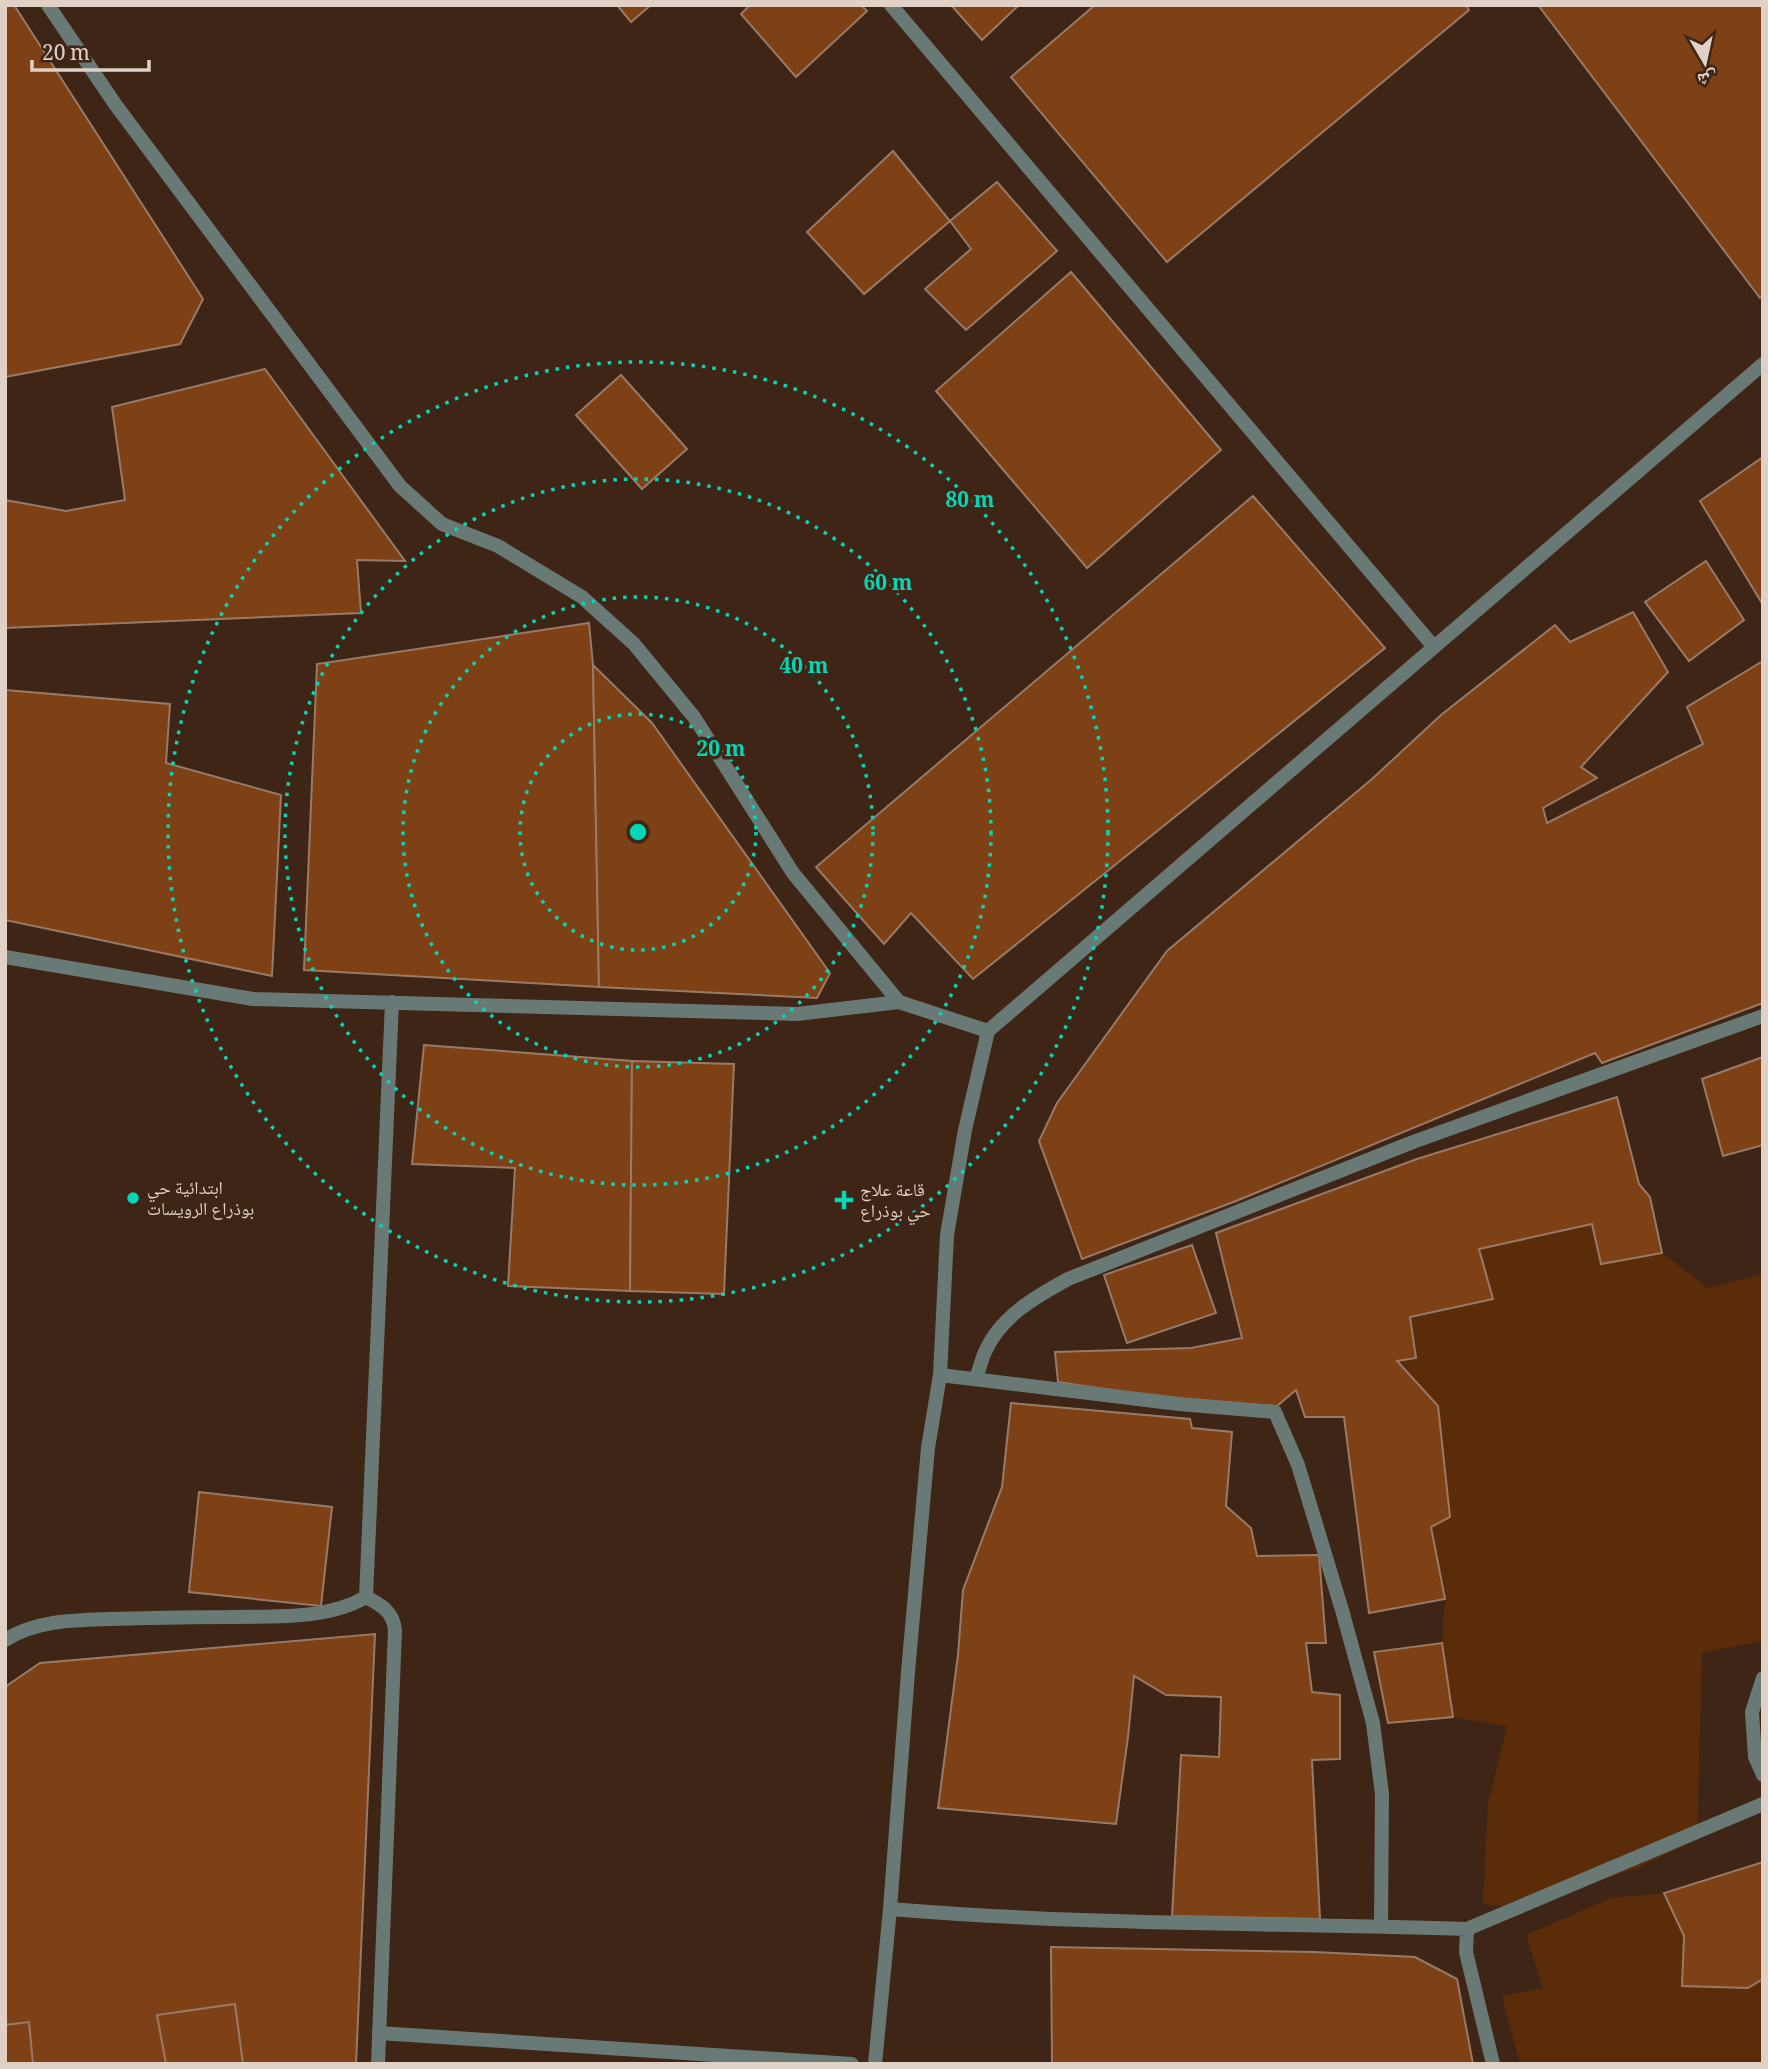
<svg xmlns="http://www.w3.org/2000/svg" width="1768" height="2069" viewBox="0 0 1768 2069" font-family="Georgia,'Noto Naskh Arabic',serif">
	<style>
		.green { fill: #5b2c09 }
		.building { fill: #7e4015; stroke: #997a68; stroke-width: 2 }
		.lines { fill: none; stroke-linecap: round; stroke-linejoin: round }
		.street { stroke: #697a76; stroke-width: 14 }
		.ring { fill: none; stroke: #06d5b6; stroke-width: 3.5; stroke-dasharray: 3.5 7 }
		.poi-dot { fill: #06d5b6; stroke: #3e2515; stroke-width: 2.5 }
		.labels { text-anchor: middle; stroke-width: 7; stroke-linejoin: round; paint-order: stroke }
		.poi-label { font-size: 18px; fill: #e1d0c6; stroke: #3e2515; text-anchor: start }
		.centre { fill: #06d5b6; stroke: #3e2515; stroke-width: 3.5 }
		.ring-label { font-size: 21px; text-anchor: middle; font-weight: bold; fill: #06d5b6; stroke: #3e2515; stroke-width: 7; stroke-linejoin: round; paint-order: stroke }
	</style>
	<rect width="100%" height="100%" fill="#3e2515"/>
	<g class="green">
		<path d="M1592 1224 1601 1264 1662 1253 1708 1288 1763 1274V1641L1702 1653 1697 1839 1640 1867 1562 1893 1511 1907 1483 1904 1488 1804 1507 1726 1453 1717 1442 1643 1445 1599 1431 1527 1450 1516 1438 1406 1397 1361 1416 1357 1410 1317 1493 1298 1479 1249Z"/>
		<path d="M1664 1893 1684 1936 1763 1979V2064H1520L1502 1996 1543 1988 1526 1935 1611 1898Z"/>
	</g>
	<g class="building">
		<path d="M5 5H14L203 299 180 344 5 377Z"/>
		<path d="M617 5H651L631 22Z"/>
		<path d="M750 5H861L867 11 796 77 741 14Z"/>
		<path d="M951 5H1019L982 40Z"/>
		<path d="M1095 5H1466L1469 10 1167 262 1011 77Z"/>
		<path d="M1538 5H1763V296L1760 298Z"/>
		<path d="M893 151 950 221 864 294 807 232Z"/>
		<path d="M997 182 1057 251 966 330 925 289 971 249 950 221Z"/>
		<path d="M1071 272 1221 450 1087 568 936 391Z"/>
		<path d="M265 369 405 561 357 560 361 613 5 628V500L66 511 125 500 112 407Z"/>
		<path d="M621 375 687 449 642 489 576 415Z"/>
		<path d="M1763 457V605L1700 501Z"/>
		<path d="M1253 496 1385 648 973 979 911 913 884 944 816 867Z"/>
		<path d="M1706 561 1744 620 1689 661 1645 602Z"/>
		<path d="M1633 612 1668 672 1581 767 1597 778 1543 808 1547 823 1703 744 1687 707 1763 661V1003L1602 1063 1595 1053 1236 1201 1082 1259 1039 1141 1057 1103 1167 951 1372 779 1441 715 1555 625 1570 642Z"/>
		<path d="M589 623 593 665 599 987 304 970 317 664Z"/>
		<path d="M593 665 652 723 830 973 817 998 599 987Z"/>
		<path d="M5 690 170 704 166 763 281 795 272 976 5 920Z"/>
		<path d="M424 1045 632 1061 630 1291 508 1286 515 1168 412 1164Z"/>
		<path d="M1763 1057V1145L1723 1156 1702 1079Z"/>
		<path d="M632 1061 734 1064 724 1294 630 1291Z"/>
		<path d="M1617 1097 1639 1184 1650 1197 1662 1253 1601 1264 1592 1224 1479 1249 1493 1299 1410 1317 1416 1358 1397 1361 1438 1406 1450 1517 1431 1527 1445 1599 1369 1613 1344 1417H1305L1296 1390 1277 1406 1176 1400 1058 1382 1055 1352 1191 1348 1242 1338 1216 1233 1417 1159Z"/>
		<path d="M1192 1245 1216 1313 1127 1343 1104 1275Z"/>
		<path d="M1011 1403 1190 1419 1192 1428 1232 1432 1226 1506 1251 1528 1257 1556 1319 1555 1326 1643H1306L1312 1692 1340 1695V1759L1312 1760 1320 1919 1172 1916 1181 1755 1219 1757 1221 1697 1166 1695 1134 1676 1128 1737 1116 1824 938 1808 958 1655 963 1590 1002 1487Z"/>
		<path d="M199 1492 332 1507 321 1606 189 1592Z"/>
		<path d="M375 1634 356 2064H5V1687L40 1663Z"/>
		<path d="M1442 1643 1453 1717 1388 1723 1374 1652Z"/>
		<path d="M1763 1862V1979L1748 1988 1682 1986 1684 1936 1664 1893Z"/>
		<path d="M1051 1947 1315 1952 1415 1957 1457 1979 1473 2064H1052Z"/>
		<path d="M235 2004 243 2064H166L157 2015Z"/>
		<path d="M29 2022 33 2064H5V2025Z"/>
	</g>
	<g class="lines">
		<g class="street">
			<path d="M48 5 115 104 400 486 442 524 498 546 582 597 634 644 694 717 793 873 899 1002 988 1031"/>
			<path d="M891 5 1434 647"/>
			<path d="M5 957 253 999 797 1014 899 1002"/>
			<path d="M940 1375 1179 1404 1275 1412 1298 1465 1342 1610 1373 1723 1382 1794 1381 1926"/>
			<path d="M976 1379C979 1370 981 1361 985 1352 1000 1317 1035 1297 1068 1279L1413 1142 1763 1016"/>
			<path d="M366 1597C381 1605 393 1611 395 1630L378 2064"/>
			<path d="M5 1640C36 1620 75 1620 110 1619 149 1618 189 1617 229 1617 273 1616 327 1620 366 1597L392 1002"/>
			<path d="M1763 1678 1752 1712 1755 1757 1763 1775"/>
			<path d="M890 1909C1082 1925 1275 1923 1467 1929L1466 1952 1493 2064"/>
			<path d="M1467 1929 1763 1804"/>
			<path d="M379 2033 852 2064"/>
			<path d="M875 2064 890 1909 908 1672 928 1448 940 1375 947 1235 965 1130 988 1031 1763 364"/>
		</g>
	</g>
	<g class="ring">
		<circle cx="638" cy="832" r="118"/>
		<circle cx="638" cy="832" r="235"/>
		<circle cx="638" cy="832" r="353"/>
		<circle cx="638" cy="832" r="470"/>
	</g>
	<g class="poi-dot">
		<circle cx="133" cy="1198" r="7"/>
		<path d="M840.5 1189.5h7v7h7v7h-7v7h-7v-7h-7v-7h7z"/>
	</g>
	<g class="labels">
		<g class="poi-label">
			<text x="147" y="1194">ابتدائية حي<tspan x="147" dy="21">بوذراع الرويسات</tspan></text>
			<text x="860" y="1196">قاعة علاج<tspan x="860" dy="21">حي بوذراع</tspan></text>
		</g>
	</g>
	<circle cx="638" cy="832" r="10" class="centre"/>
	<g class="ring-label">
		<text x="970" y="507">80 m</text>
		<text x="888" y="590">60 m</text>
		<text x="804" y="673">40 m</text>
		<text x="721" y="756">20 m</text>
	</g>
	<rect width="1768" height="2069" fill="none" stroke="#e1d0c6" stroke-width="14"/>
	<g transform="translate(1705 63) rotate(171)" stroke="#3e2515" stroke-width="5" paint-order="stroke">
	<path d="M0-5L12 26L0 18L-12 26Z" fill="#e1d0c6"/>
	<text y="-10" font-size="19" font-weight="bold" text-anchor="middle" fill="#e1d0c6">ش</text>
	</g>
	<path d="M32 60v10h117v-10" fill="none" stroke="#e1d0c6" stroke-width="3.5"/>
	<text x="42" y="60" font-size="21" fill="#e1d0c6" stroke="#3e2515" stroke-width="5" paint-order="stroke">20 m</text>
</svg>
